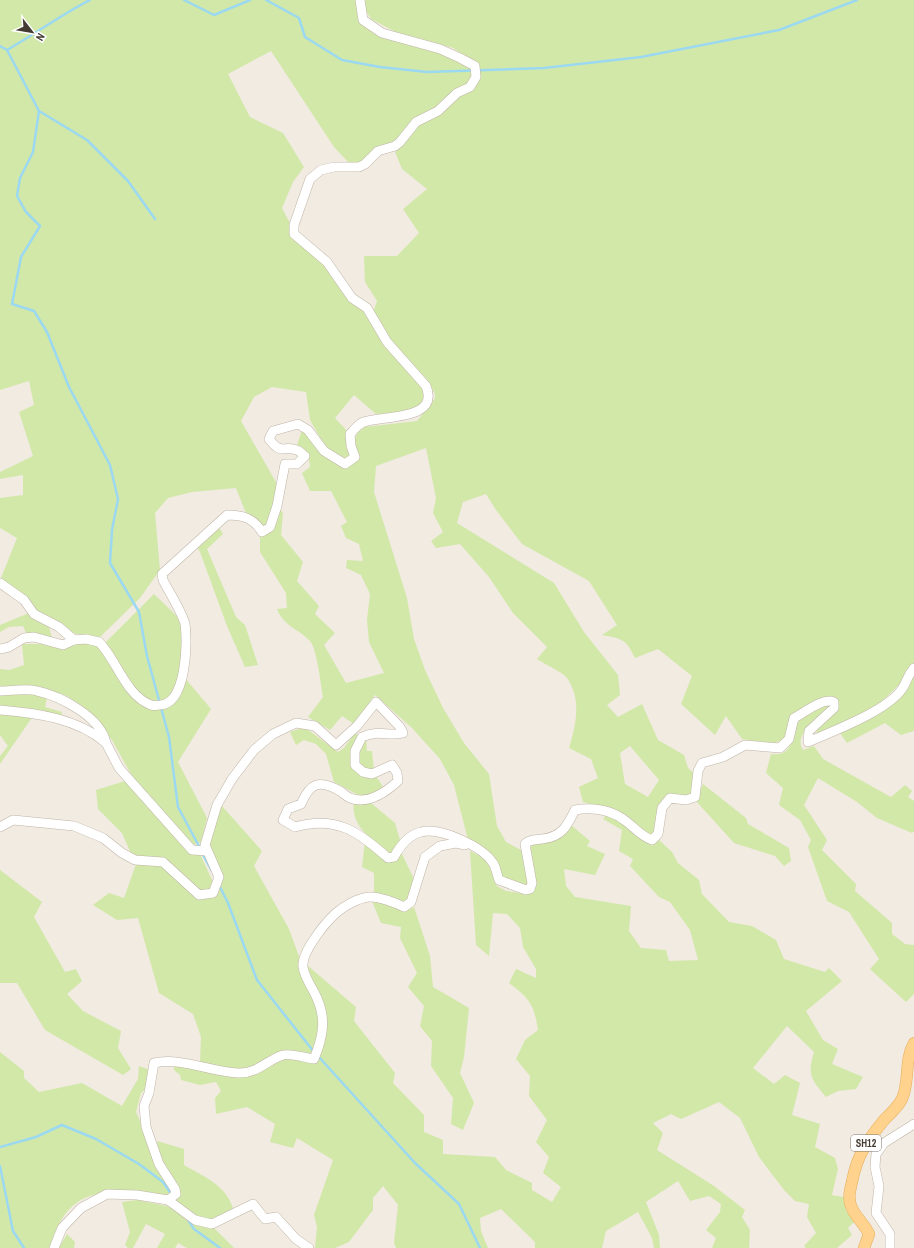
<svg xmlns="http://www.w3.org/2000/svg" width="914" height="1248" viewBox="0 0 914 1248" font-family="'Archivo Narrow',sans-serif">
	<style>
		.green { fill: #d2e8a8; fill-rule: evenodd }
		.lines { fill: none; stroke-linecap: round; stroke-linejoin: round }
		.stream { stroke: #9bd8f1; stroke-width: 2.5 }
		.minor-casing { stroke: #c0b4a7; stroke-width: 10 }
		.major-casing { stroke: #e6ac5b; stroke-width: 12 }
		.minor { stroke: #fff; stroke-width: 9 }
		.major { stroke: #ffd28d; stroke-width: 11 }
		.labels { text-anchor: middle; stroke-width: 4; stroke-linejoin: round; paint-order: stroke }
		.shield { fill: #fff; stroke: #7b7570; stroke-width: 1 }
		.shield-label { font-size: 10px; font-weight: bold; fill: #433a32 }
	</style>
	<rect width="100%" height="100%" fill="#f1ebe1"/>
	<g class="green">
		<path d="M0 0H357L366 25 394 41 409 43 442 53 472 68 473 78 465 85 452 92 443 99 434 109 391 143 378 147 359 163 348 162 334 147 271 51 228 74 250 117 283 133 304 167 293 182 282 208 290 223 289 233 294 240 312 252 335 275 364 310 424 389 425 395 421 406 407 412 376 414 354 395 335 418 348 432 346 442 350 456 345 460 326 448 310 420 306 392 272 387 254 397 241 421 277 484 276 501 267 527 263 528 245 511 236 488 192 492 168 498 155 513 160 570 140 598 99 638 72 633 37 612 23 595 1 578 17 538 0 528V498L23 495V475L0 479V472L33 456 19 412 34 405 29 381 0 390Z"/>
		<path d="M365 0H914V664L906 670 901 683 877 706 815 735 819 727 833 713 830 698C802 696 798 735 777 742 767 746 752 741 742 739L726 716 715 735 681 704 692 676 658 649 635 658C626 639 623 639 602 635L617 625 589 581 522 544 496 510 486 494 463 502 457 523 554 583 584 632 618 675 620 695 607 705 618 717 642 704 658 740 684 755 688 768 696 775 692 795 683 797 671 794 663 799 655 833 651 838 612 810 583 802 579 787 598 778 591 759 569 748C576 724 582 700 567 678 563 672 544 664 537 659L547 647 513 613 489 577 460 544 436 548 431 541 443 532 433 513 436 498 426 448 376 466 374 492 407 598 414 639 425 670 443 708 464 743 489 774 497 826 506 842 521 850 528 884 522 886 499 878 498 864 468 840 454 785 440 759 412 728 375 695 354 724 342 716 330 730 308 717 323 697C321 686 317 649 310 641 298 628 284 627 277 609L287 608 286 593 260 552V536L280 509 283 513 281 535 303 562 297 581 319 606 315 614 335 633 324 645 346 683 384 673 369 642 367 620 370 594 361 575 346 568 347 560 363 561 359 544 346 538 341 526 347 522 331 491H310L302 473 310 467C309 456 307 450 297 445L302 430 345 467 357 433 365 427 417 421 431 404 435 398V394L427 379 397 350 373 312 377 301 365 282 364 256H397L419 233 403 209 427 189 402 169 395 152 411 132 480 79V66L453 48 419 38 405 37 371 19 366 11ZM630 746 659 780 648 797 625 784 620 753Z"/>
		<path d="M218 526 223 534 207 549 236 617 245 625 258 665 245 667 227 626 200 552 197 547Z"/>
		<path d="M154 594 191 630 184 677 211 709 178 762 207 818 201 842 191 846 132 776 112 740 88 712 67 696 36 686 0 688V669L9 670 24 665 22 644H47L64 648 77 644 89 643 101 647Z"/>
		<path d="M29 613 49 627 52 638 26 633 23 626 9 627 0 632V625Z"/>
		<path d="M914 672V731L901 735 885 723 847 743 840 733 884 711 896 701Z"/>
		<path d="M36 693 47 698 45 707 62 712 61 719 0 709V694Z"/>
		<path d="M823 706H829L828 710C817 719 793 734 803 750L814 746 823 759 891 797 905 785 912 791 908 797 914 801V831L912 833 877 818 857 802 818 778 804 805 827 840 822 850 856 884 855 891 892 923V934L905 944 914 945V994L906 1002 870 969 879 959 849 912 827 901 808 847 811 840 800 820 779 805 783 788 766 773 771 754C799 757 787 730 802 718 807 713 817 711 823 706Z"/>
		<path d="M0 713 33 716 0 764V756L8 746 0 735Z"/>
		<path d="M299 729H307L338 752 344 748 355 733 359 736 352 761 376 776 385 790 362 797 334 782 326 754 316 744 304 740 296 745 290 732Z"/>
		<path d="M366 737 367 751H372L374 771 358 766 357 750Z"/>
		<path d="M125 781 200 854 213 882 211 890 199 893 175 870 133 858 122 833 98 809 96 790Z"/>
		<path d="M703 784 746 818 748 824 789 848 791 861 784 866 775 856 734 843 696 801Z"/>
		<path d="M354 801 360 805 371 803 395 823 400 840 393 853H388C371 838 350 826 354 801Z"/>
		<path d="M222 806 262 851 254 866 289 929 320 1014 316 1044 311 1054 284 1051 249 1070H236L200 1063 201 1037 193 1014 159 993 138 918 117 920 93 905 109 893 124 898 136 864 162 865 187 889 215 895 221 875 209 844 214 823Z"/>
		<path d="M606 815 658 839 672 852 678 863 699 880 702 894 729 922 752 926 776 940 784 959 825 972 829 968 842 981 806 1011 823 1040 838 1049 832 1064 863 1077 856 1089 838 1091 826 1097C811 1079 807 1075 814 1052L787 1026 753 1068 774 1084 785 1075 800 1083 792 1115 820 1124 815 1147 835 1158 838 1169 832 1195 844 1197 846 1211 855 1221 848 1228 852 1235 837 1248H806L804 1246 816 1233 807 1217 809 1204 795 1201 784 1190 759 1157 740 1118 719 1102 681 1119 671 1114 653 1123 663 1133 657 1150 714 1186 745 1210 742 1217 750 1230 749 1248H712L716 1238 706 1230 720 1212 721 1204 709 1196 690 1201 678 1181 646 1202 659 1235 660 1248H654L652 1238 638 1212 606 1231 602 1248H535V1242L501 1209 480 1218 481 1231 488 1248H396L394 1243 398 1205 383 1186 373 1198V1210L349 1242 335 1248H315L317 1227 314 1215 333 1160 297 1138 293 1148 270 1142 275 1124 247 1107 216 1114 215 1098 221 1091 216 1082 200 1085 181 1080 180 1075 174 1070V1065L239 1076 256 1074 285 1057 314 1063C321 1054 323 1048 325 1038 332 1003 313 994 307 965L356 1007 354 1021 395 1073 393 1083 424 1115V1132L443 1140V1154L495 1157 506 1170 532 1183V1190L552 1202 561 1187 543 1173 549 1157 536 1142 547 1120 529 1096 530 1076 516 1059 525 1040 538 1030C534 1004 530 999 509 983L516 969 536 978V969L523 947 520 928 507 914 493 913 489 956 476 945 470 851 482 857 488 863 497 886 506 891 527 894 533 889 530 850 532 845C550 837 558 847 572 826L590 841 587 846 605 854 595 875 564 869 566 886 575 897 631 906 629 931 641 948 666 950 669 961 698 960 690 930 670 902 659 897 630 866 633 859 619 851 622 830 603 819Z"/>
		<path d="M365 841 386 860 401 852 414 879 410 896 407 901 402 902 384 897 374 892V873L362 867Z"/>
		<path d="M0 870 42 902 34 917 65 972 76 969 82 981 67 994 83 1011 121 1031 118 1048 131 1069 123 1075 45 1030 17 983H0Z"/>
		<path d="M372 901C378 902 385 902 391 904 401 908 403 914 414 907L430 956 433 987 469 1008 464 1057 460 1073 474 1103 463 1130 451 1124 453 1098 431 1066 432 1041 420 1026 424 1006 408 987 417 973 400 938 401 927 381 923Z"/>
		<path d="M0 1052 24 1071V1078L39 1092 82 1083 122 1106 138 1079 139 1066 150 1070 148 1087 141 1093 136 1112 171 1190 167 1196C111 1191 68 1180 50 1248H0Z"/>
		<path d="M157 1141 184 1149V1165C204 1177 225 1184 233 1208L211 1222C207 1220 201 1220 196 1218 170 1205 162 1167 157 1141Z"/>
		<path d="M137 1200 167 1206 195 1223 213 1227 234 1248H187L178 1243 175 1248H157L165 1234 146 1224 133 1248H128L125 1245 130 1232 122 1202Z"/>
		<path d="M67 1234 75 1242 74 1248H59Z"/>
	</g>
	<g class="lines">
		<g class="stream">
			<path d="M184 0 214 15 250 0"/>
			<path d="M266 0 299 18 305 37 342 60 380 67 427 72 544 68 641 57 779 30 857 0"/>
			<path d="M0 46 7 50 39 111 87 140 128 181 155 219"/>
			<path d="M7 50C35 34 61 15 90 0"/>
			<path d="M39 111 33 152 20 178 17 196 26 212 40 226 21 257 12 304 34 311 47 332 69 387 110 465 118 499 112 530 110 563 139 612 147 656 169 737 178 807 200 848"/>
			<path d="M202 853 212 871"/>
			<path d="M219 885 228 903 257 980 314 1052"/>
			<path d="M318 1056 415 1163 459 1204 480 1248"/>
			<path d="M0 1147 36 1137 62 1125 96 1139 139 1164 163 1182 172 1195"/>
			<path d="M0 1166 13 1231 24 1248"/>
			<path d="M188 1220 194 1229 220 1248"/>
		</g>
		<g class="minor-casing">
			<g id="minor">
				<path d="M0 583 24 600 34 614 59 627 74 640"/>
				<path d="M0 649 9 647 24 638 34 637 63 645 74 640 86 639 99 642C117 660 125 695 151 705 153 706 157 705 160 705 186 704 188 644 185 624 182 612 169 592 163 580L162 574 227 515C243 515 253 518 262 532L270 527 277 506 285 464H297L305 456C303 455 300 451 297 450 283 445 282 456 269 439L273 431 298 424 308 430 324 451 345 464 355 457 351 446 350 434C354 430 359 423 364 422 383 415 440 421 426 386L387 342 367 308 352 298 327 262 294 234V225L310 179 321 170 334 167H359L365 164 378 151 395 146 400 142 416 122 438 111 457 93 470 87 476 77 475 66 460 58 440 49 382 33 363 20 360 0"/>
				<path d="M0 691C11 691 26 688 37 691 60 696 101 717 106 743 77 718 36 713 0 710"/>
				<path d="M106 743 119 768 192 850 207 851"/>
				<path d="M0 827 13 820 74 826 103 838 122 853 135 860 163 862 199 895 213 893 219 877 205 845 217 805 232 779 254 750 273 734 296 723 315 726 336 745 357 726 376 702 400 727 403 733C387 737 380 729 362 737L355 751V765L363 772 372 774 392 765 397 773 398 781C385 793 368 805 350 798 346 796 343 793 340 791 319 779 310 783 301 804L288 809 283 820 295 827C336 815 359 832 388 858L394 857C400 846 408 835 421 832 440 827 482 846 493 863 496 867 497 875 499 880L526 890 530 889 532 883 525 844C530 839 535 840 542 839 562 837 567 826 575 810 593 807 612 810 627 822 636 829 641 836 652 840L658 834 662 808 670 798 686 800 695 797 698 771 702 763 723 757 745 745 780 748 789 739 794 718C804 713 823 697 834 702V708L809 731 808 742C833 731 887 711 902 689 907 682 907 676 914 668"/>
				<path d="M168 1200 176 1194 175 1189 159 1164 146 1127 144 1106 149 1093 154 1063C181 1057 211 1072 238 1073 257 1074 267 1060 283 1055 291 1053 306 1058 314 1059 324 1035 327 1016 314 992 310 985 304 975 303 967 301 952 326 922 336 913 344 906 358 898 369 897 378 896 396 903 404 907L411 902 425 857 440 846 456 843 465 845"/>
				<path d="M54 1248 62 1228 81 1208 107 1194 137 1195 168 1200 195 1220 212 1224 253 1204 265 1219 276 1217 296 1239 309 1248"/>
				<path d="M890 1248V1234L876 1213 879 1186 875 1167 876 1154 884 1143 914 1124"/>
			</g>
		</g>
		<g class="major-casing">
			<path id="major" d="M864 1248 869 1234C864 1223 855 1217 851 1206 848 1198 850 1190 852 1182 857 1155 867 1141 884 1120 890 1114 898 1107 902 1099 910 1081 904 1060 914 1043"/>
		</g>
		<use href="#minor" class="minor"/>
		<use href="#major" class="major"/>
	</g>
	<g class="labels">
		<rect class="shield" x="851" y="1135" width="30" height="16" rx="3"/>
		<g class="shield-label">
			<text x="866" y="1147">SH12</text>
		</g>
	</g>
	<g transform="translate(32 32) rotate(121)" stroke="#ffffff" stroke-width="3" paint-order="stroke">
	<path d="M0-3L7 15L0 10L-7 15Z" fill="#433a32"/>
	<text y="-6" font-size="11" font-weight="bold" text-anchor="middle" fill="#433a32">N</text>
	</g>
</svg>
